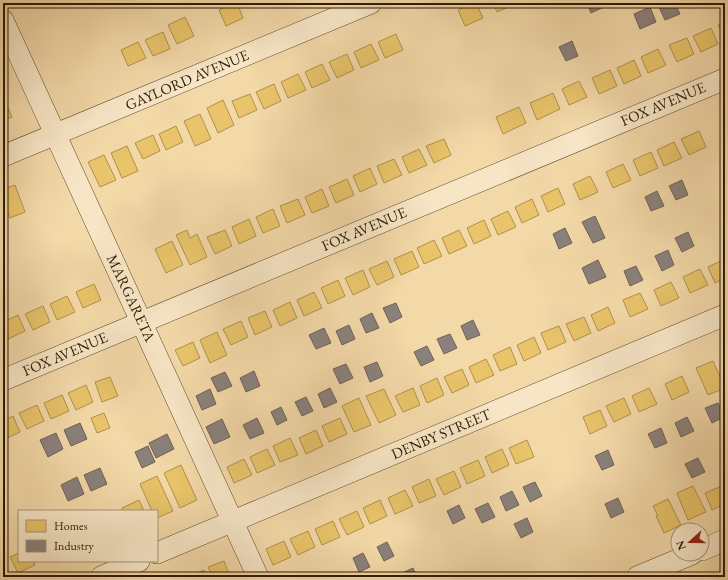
<svg xmlns="http://www.w3.org/2000/svg" width="728" height="580" viewBox="0 0 728 580" font-family="'EB Garamond',serif">
	<style>
		.homes { fill: #e9c46a; stroke: #b0914b }
		.industry { fill: #8a817c; stroke: #6e6257 }
		.lines { fill: none; stroke-linecap: round; stroke-linejoin: round }
		.minor-casing { stroke: #5e4a2c; stroke-width: 22 }
		.minor { stroke: #f7e6c6; stroke-width: 21 }
		.labels { text-anchor: middle; stroke-width: 4; stroke-linejoin: round; paint-order: stroke }
		.street-label { font-size: 15px; fill: #2c1b02; stroke: #f7e6c6 }
	</style>
	<rect width="100%" height="100%" fill="#f3d8a8"/>
	<filter id="stains"><feTurbulence type="fractalNoise" baseFrequency=".005" numOctaves="4"/><feColorMatrix values="0 0 0 0 .2 0 0 0 0 .09 0 0 0 0 .02 0 0 0 .5 -.17"/></filter>
	<radialGradient id="worn" r=".72"><stop offset=".6" stop-color="#630" stop-opacity="0"/><stop offset="1" stop-color="#630" stop-opacity=".3"/></radialGradient>
	<g class="homes">
		<path d="M234 3H237L243 18 226 26 219 10Z"/>
		<path d="M473 3H476L483 18 465 26 458 10Z"/>
		<path d="M493 3H514L515 4 497 12Z"/>
		<path d="M185 17 194 36 177 44 168 25Z"/>
		<path d="M725 22V41L718 25Z"/>
		<path d="M711 28 718 44 701 52 693 36Z"/>
		<path d="M163 32 170 49 153 56 145 40Z"/>
		<path d="M396 34 403 50 385 58 378 42Z"/>
		<path d="M687 38 694 54 677 62 669 45Z"/>
		<path d="M138 42 146 58 128 66 121 50Z"/>
		<path d="M371 44 379 60 361 68 354 52Z"/>
		<path d="M658 49 666 65 648 73 641 57Z"/>
		<path d="M347 54 354 70 337 78 329 62Z"/>
		<path d="M634 60 641 76 624 84 617 68Z"/>
		<path d="M322 64 330 80 312 88 305 72Z"/>
		<path d="M610 70 617 86 599 94 592 78Z"/>
		<path d="M298 74 306 90 288 98 281 82Z"/>
		<path d="M579 81 587 97 569 105 562 89Z"/>
		<path d="M274 84 281 101 264 109 256 92Z"/>
		<path d="M553 93 560 109 537 120 530 103Z"/>
		<path d="M250 94 257 110 239 118 232 101Z"/>
		<path d="M3 96 12 117 3 120Z"/>
		<path d="M223 100 234 125 218 133 207 108Z"/>
		<path d="M519 107 526 123 503 134 496 117Z"/>
		<path d="M200 114 211 139 195 146 184 121Z"/>
		<path d="M176 126 183 142 166 150 159 134Z"/>
		<path d="M699 131 706 147 689 155 681 139Z"/>
		<path d="M153 135 160 151 143 159 135 143Z"/>
		<path d="M444 139 451 155 434 163 426 146Z"/>
		<path d="M674 142 682 158 664 166 657 150Z"/>
		<path d="M127 146 138 171 122 178 111 153Z"/>
		<path d="M419 149 427 165 409 173 402 157Z"/>
		<path d="M651 152 658 168 640 176 633 160Z"/>
		<path d="M104 155 116 180 100 187 88 162Z"/>
		<path d="M394 159 402 175 384 183 377 166Z"/>
		<path d="M623 164 631 180 613 188 606 172Z"/>
		<path d="M370 168 377 184 360 192 353 176Z"/>
		<path d="M590 176 598 192 580 200 573 184Z"/>
		<path d="M347 179 354 195 336 203 329 187Z"/>
		<path d="M15 185 25 212 10 218 3 199V189Z"/>
		<path d="M558 188 565 204 548 212 541 196Z"/>
		<path d="M322 189 329 206 312 213 305 197Z"/>
		<path d="M298 199 305 215 287 223 280 206Z"/>
		<path d="M532 199 539 215 522 223 515 207Z"/>
		<path d="M273 209 280 226 263 233 256 217Z"/>
		<path d="M508 211 516 227 498 235 491 219Z"/>
		<path d="M249 219 256 236 239 244 232 227Z"/>
		<path d="M484 220 491 236 474 244 467 228Z"/>
		<path d="M187 230 190 238 197 234 207 257 190 265 176 235Z"/>
		<path d="M225 230 232 246 215 254 207 237Z"/>
		<path d="M459 230 467 246 449 254 442 238Z"/>
		<path d="M434 240 442 256 424 264 417 248Z"/>
		<path d="M172 241 183 265 166 273 155 249Z"/>
		<path d="M412 251 419 267 401 275 394 259Z"/>
		<path d="M725 259V278L715 283 708 267Z"/>
		<path d="M387 261 394 277 377 285 369 269Z"/>
		<path d="M700 269 708 285 690 293 683 277Z"/>
		<path d="M363 270 370 287 353 295 345 278Z"/>
		<path d="M338 280 345 296 328 304 321 288Z"/>
		<path d="M671 282 679 298 661 306 654 290Z"/>
		<path d="M94 284 101 300 83 308 76 292Z"/>
		<path d="M314 292 322 308 304 316 297 300Z"/>
		<path d="M640 293 648 309 630 317 623 300Z"/>
		<path d="M67 296 75 312 57 320 50 304Z"/>
		<path d="M290 302 297 318 280 326 273 310Z"/>
		<path d="M43 306 50 322 33 330 25 314Z"/>
		<path d="M608 307 615 323 598 331 591 315Z"/>
		<path d="M265 311 272 327 255 335 248 318Z"/>
		<path d="M18 315 25 331 8 339 3 328V322Z"/>
		<path d="M584 317 591 333 574 341 566 324Z"/>
		<path d="M241 321 248 337 231 345 223 329Z"/>
		<path d="M559 326 566 342 548 350 541 333Z"/>
		<path d="M217 332 227 355 210 363 200 340Z"/>
		<path d="M534 337 541 353 524 361 517 345Z"/>
		<path d="M193 342 200 358 183 366 175 350Z"/>
		<path d="M510 347 517 364 500 371 493 355Z"/>
		<path d="M486 359 494 375 476 383 469 367Z"/>
		<path d="M713 361 725 388 708 395 696 368Z"/>
		<path d="M462 369 469 385 452 393 444 377Z"/>
		<path d="M682 376 689 392 672 400 665 384Z"/>
		<path d="M110 377 118 396 102 402 95 382Z"/>
		<path d="M437 378 444 395 427 403 420 386Z"/>
		<path d="M86 385 93 402 76 410 68 393Z"/>
		<path d="M413 388 420 405 403 412 395 396Z"/>
		<path d="M649 388 657 404 639 412 632 396Z"/>
		<path d="M384 389 396 415 379 423 366 396Z"/>
		<path d="M62 395 69 411 51 419 44 403Z"/>
		<path d="M359 398 371 425 354 432 342 406Z"/>
		<path d="M624 398 631 414 614 422 606 406Z"/>
		<path d="M37 405 44 421 27 429 19 413Z"/>
		<path d="M600 410 607 426 590 434 583 417Z"/>
		<path d="M104 413 110 428 97 433 91 418Z"/>
		<path d="M13 416 20 432 3 440V421Z"/>
		<path d="M340 418 347 434 329 442 322 426Z"/>
		<path d="M316 430 323 446 306 454 299 438Z"/>
		<path d="M290 438 298 455 280 462 273 446Z"/>
		<path d="M527 440 534 457 516 464 509 448Z"/>
		<path d="M267 449 275 465 257 473 250 457Z"/>
		<path d="M502 449 509 465 492 473 485 457Z"/>
		<path d="M244 459 252 475 234 483 227 467Z"/>
		<path d="M478 460 485 476 467 484 460 468Z"/>
		<path d="M181 465 197 500 180 508 164 473Z"/>
		<path d="M454 471 461 487 444 495 436 479Z"/>
		<path d="M157 476 173 511 157 518V511H152L140 484Z"/>
		<path d="M429 479 436 496 419 503 412 487Z"/>
		<path d="M693 486 706 512 688 520 677 493Z"/>
		<path d="M722 486 725 492V504L712 510 705 493Z"/>
		<path d="M405 490 413 506 395 514 388 498Z"/>
		<path d="M668 499 681 525 664 533 656 516H658L653 506Z"/>
		<path d="M139 500 144 511H123L122 508Z"/>
		<path d="M380 500 387 516 370 524 363 508Z"/>
		<path d="M357 511 364 527 347 535 339 519Z"/>
		<path d="M333 521 340 537 322 545 315 529Z"/>
		<path d="M308 531 315 547 298 555 290 539Z"/>
		<path d="M284 541 291 557 273 565 266 549Z"/>
		<path d="M19 553V561H33L35 565 18 573 10 557Z"/>
		<path d="M224 561 230 577H213L208 567Z"/>
		<path d="M204 570 207 577H188Z"/>
	</g>
	<g class="industry">
		<path d="M587 3H602L604 7 591 13Z"/>
		<path d="M662 3H675L680 14 665 20 658 5Z"/>
		<path d="M689 3H703L691 8Z"/>
		<path d="M650 7 656 22 640 29 634 14Z"/>
		<path d="M572 41 578 56 566 61 559 47Z"/>
		<path d="M682 180 688 195 676 200 669 186Z"/>
		<path d="M657 191 664 206 651 211 645 197Z"/>
		<path d="M595 216 605 238 593 243 582 222Z"/>
		<path d="M565 228 572 243 559 249 553 234Z"/>
		<path d="M688 232 694 246 682 252 675 238Z"/>
		<path d="M668 250 674 265 662 271 655 256Z"/>
		<path d="M598 260 606 277 589 284 582 268Z"/>
		<path d="M636 266 643 280 630 286 624 271Z"/>
		<path d="M396 303 402 317 390 323 383 308Z"/>
		<path d="M372 313 379 328 366 333 360 319Z"/>
		<path d="M473 320 480 335 467 340 461 326Z"/>
		<path d="M349 325 355 339 342 345 336 331Z"/>
		<path d="M324 328 331 343 316 349 309 335Z"/>
		<path d="M450 334 457 348 444 354 437 339Z"/>
		<path d="M427 346 434 360 421 366 414 352Z"/>
		<path d="M377 362 383 376 370 382 364 367Z"/>
		<path d="M346 364 353 378 340 384 333 369Z"/>
		<path d="M254 371 260 386 246 392 240 378Z"/>
		<path d="M225 372 232 386 218 392 211 378Z"/>
		<path d="M330 388 337 402 324 408 318 394Z"/>
		<path d="M210 389 216 404 202 410 196 396Z"/>
		<path d="M306 397 313 411 302 416 295 402Z"/>
		<path d="M718 403 724 417 712 423 705 408Z"/>
		<path d="M281 407 287 420 277 425 271 412Z"/>
		<path d="M687 417 694 431 681 437 675 423Z"/>
		<path d="M257 418 264 433 250 439 243 425Z"/>
		<path d="M222 419 230 437 214 444 206 427Z"/>
		<path d="M80 423 87 439 71 446 64 430Z"/>
		<path d="M661 428 667 443 655 448 648 434Z"/>
		<path d="M56 433 63 449 48 457 40 440Z"/>
		<path d="M167 434 174 449 156 458 149 443Z"/>
		<path d="M148 446 155 462 142 468 135 452Z"/>
		<path d="M608 450 614 465 602 470 595 456Z"/>
		<path d="M698 458 705 472 692 478 685 464Z"/>
		<path d="M100 468 107 484 91 491 84 475Z"/>
		<path d="M77 477 84 494 68 501 61 485Z"/>
		<path d="M535 482 542 496 530 502 523 487Z"/>
		<path d="M512 491 519 505 506 511 500 497Z"/>
		<path d="M618 498 624 512 611 518 605 504Z"/>
		<path d="M488 503 495 517 482 523 475 509Z"/>
		<path d="M459 505 465 518 453 524 447 511Z"/>
		<path d="M527 518 533 532 521 538 514 524Z"/>
		<path d="M387 542 394 556 384 561 377 547Z"/>
		<path d="M363 553 370 567 359 572 353 558Z"/>
		<path d="M413 568 417 577H402L400 574Z"/>
	</g>
	<g class="lines">
		<g class="minor-casing">
			<g id="minor">
				<path d="M3 20 258 577"/>
				<path d="M3 156 371 3"/>
				<path d="M3 380 725 79"/>
				<path d="M702 550 725 540"/>
				<path d="M157 553 725 315"/>
				<path d="M101 577 139 561"/>
				<path d="M637 577 692 554"/>
			</g>
		</g>
		<use href="#minor" class="minor"/>
	</g>
	<g class="labels">
		<g class="street-label">
			<text transform="translate(187 80) rotate(-23)" y="5">GAYLORD AVENUE</text>
			<text transform="translate(663 104) rotate(-23)" y="5">FOX AVENUE</text>
			<text transform="translate(364 229) rotate(-23)" y="5">FOX AVENUE</text>
			<text transform="translate(131 298) rotate(65)" y="5">MARGARETA</text>
			<text transform="translate(65 354) rotate(-23)" y="5">FOX AVENUE</text>
			<text transform="translate(441 434) rotate(-23)" y="5">DENBY STREET</text>
		</g>
	</g>
	<rect width="728" height="580" fill="none" stroke="#f3d8a8" stroke-width="16"/>
	<rect x="4" y="4" width="720" height="572" fill="none" stroke="#2c1b02" stroke-width="2"/>
	<rect x="8" y="8" width="712" height="564" fill="none" stroke="#2c1b02"/>
	<rect x="18" y="510" width="140" height="52" fill="#f7e6c6" stroke="#a69578"/>
	<rect x="26" y="520" width="20" height="12" fill="#e9c46a" stroke="#a69578"/>
	<text x="54" y="530" font-size="12" fill="#2c1b02">Homes</text>
	<rect x="26" y="540" width="20" height="12" fill="#8a817c" stroke="#a69578"/>
	<text x="54" y="550" font-size="12" fill="#2c1b02">Industry</text>
	<g transform="translate(690 542) rotate(249)"><circle r="19" fill="#f7e6c6" stroke="#a69578"/>
	<path d="M0-3L7 15L0 10L-7 15Z" fill="#8f2418"/>
	<text y="-6" font-size="11" font-weight="bold" text-anchor="middle" fill="#2c1b02">N</text>
	</g>
	<rect width="100%" height="100%" filter="url(#stains)"/>
	<rect width="100%" height="100%" fill="url(#worn)"/>
</svg>
